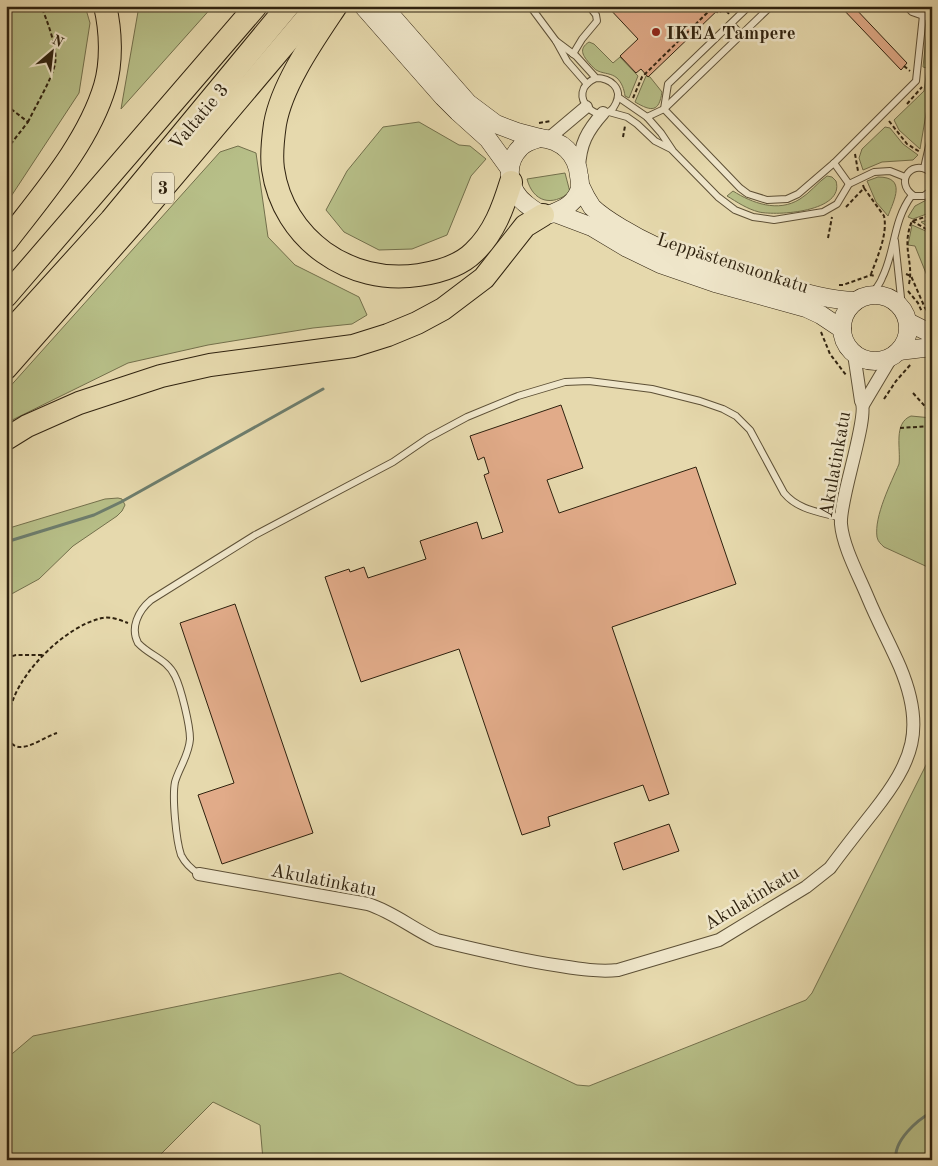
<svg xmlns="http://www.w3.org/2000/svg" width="938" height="1166" viewBox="0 0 938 1166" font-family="'Old Standard TT',serif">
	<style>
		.green { fill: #b7bf88; stroke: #73704c }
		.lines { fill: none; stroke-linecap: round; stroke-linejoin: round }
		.stream { stroke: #6d7d6d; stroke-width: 3 }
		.building { fill: #e1ab89; stroke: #2f220f }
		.service-casing { stroke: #5d5036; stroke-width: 8 }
		.minor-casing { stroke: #5d5036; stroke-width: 14 }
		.secondary-casing { stroke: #2f220f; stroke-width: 19 }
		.motorway-casing { stroke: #2f220f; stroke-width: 24 }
		.path { stroke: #2f220f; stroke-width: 2; stroke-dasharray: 4 2.5; stroke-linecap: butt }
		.service { stroke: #efe6ca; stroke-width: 6 }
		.minor { stroke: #efe6ca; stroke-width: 12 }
		.secondary { stroke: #efe6ca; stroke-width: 18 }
		.motorway { stroke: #e6d9ad; stroke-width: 22 }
		.poi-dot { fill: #8f2418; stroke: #efe6ca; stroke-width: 2 }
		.labels { text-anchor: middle; stroke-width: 5; stroke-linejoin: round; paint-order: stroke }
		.shield { fill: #efe6ca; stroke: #695d47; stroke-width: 1 }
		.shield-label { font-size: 18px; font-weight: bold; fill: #2f220f }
		.poi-label { font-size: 19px; font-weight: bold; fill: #2f220f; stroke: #efe6ca; text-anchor: start }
		.street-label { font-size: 19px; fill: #2f220f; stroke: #efe6ca }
	</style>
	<rect width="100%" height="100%" fill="#e6d9ad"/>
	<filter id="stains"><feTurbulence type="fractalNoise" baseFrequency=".004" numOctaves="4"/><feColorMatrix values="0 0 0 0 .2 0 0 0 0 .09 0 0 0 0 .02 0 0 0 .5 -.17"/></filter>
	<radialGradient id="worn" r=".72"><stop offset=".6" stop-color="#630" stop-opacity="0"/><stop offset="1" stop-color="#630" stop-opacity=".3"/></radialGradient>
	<g class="green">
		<path d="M6 6H85L90 23 79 93 6 204Z"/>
		<path d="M139 6H213L121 109Z"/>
		<path d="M930 28H932V79L920 149 899 130 894 120 924 91 927 68 923 67 927 30Z"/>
		<path d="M589 42 594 44 613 63 620 57 638 76 629 98 625 96C624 89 622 83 617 78 611 73 605 74 598 71 595 70 592 66 590 64 583 56 578 49 589 42Z"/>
		<path d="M646 76 650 77 662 92C659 112 652 112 635 102Z"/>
		<path d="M419 122 459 145 470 146 486 159 471 176 447 235 412 249 379 250 344 232 326 210 347 171 383 127Z"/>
		<path d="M885 127 890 128 903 144 918 155 913 160 882 162 863 170 859 158 862 149Z"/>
		<path d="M238 146 256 153 268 237 295 265 359 297 367 315 352 324 313 328 208 345 128 363 6 423V391L220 152Z"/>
		<path d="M565 173 570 192C552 207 533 202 527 179Z"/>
		<path d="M827 176 832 177 836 181C845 212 777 216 759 212 747 209 737 202 727 196L733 191C752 203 778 213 800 199 810 193 817 183 827 176Z"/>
		<path d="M878 177C907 177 894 200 888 216L876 202 867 181Z"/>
		<path d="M932 197V212L913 219 908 217 915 206Z"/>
		<path d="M932 219V245L927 253 928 269 932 277V288L915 246 908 245 912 225 928 232 930 228 921 222Z"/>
		<path d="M911 416 932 418V569L884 547C881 544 878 542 877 537 874 516 891 483 899 464 901 449 893 423 911 416Z"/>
		<path d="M118 498 122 499 125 505 122 511 117 516 73 546 39 579 6 597V529L105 499Z"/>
		<path d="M932 753V1160H263L260 1125 213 1102 155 1160H6V1059L33 1036 340 973 577 1085 589 1086 806 1000 812 993Z"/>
	</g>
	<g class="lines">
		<g class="stream">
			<path d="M6 542 94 515 121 502 323 389"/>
			<path d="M896 1160C893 1141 917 1120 932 1112"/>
		</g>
	</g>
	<g class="building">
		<path d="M607 6H722L648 77 641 69 636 73 620 56 638 39Z"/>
		<path d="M840 6H853L907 63 901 70Z"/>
		<path d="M561 405 583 468 547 480 559 513 696 467 736 584 612 627 669 794 649 801 643 785 548 817 550 826 522 835 459 649 361 682 325 577 349 569 350 572 364 567 368 578 426 559 420 541 477 522 482 539 503 532 484 475 489 473 484 457 478 460 470 436Z"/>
		<path d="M235 604 313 833 222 864 198 795 234 783 180 623Z"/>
		<path d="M669 824 679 851 623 870 614 843Z"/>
	</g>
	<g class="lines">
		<g class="service-casing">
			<g id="service">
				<path d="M530 6 556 41 567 61 587 84"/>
				<path d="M906 6 912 12 932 19"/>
				<path d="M731 24 742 35"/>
				<path d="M556 41 576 56 596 78C610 78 623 88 616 103 603 133 561 93 596 78"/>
				<path d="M573 54 582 39 597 21 596 15 589 6"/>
				<path d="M618 97 647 117 661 133 673 151 718 197 735 210 753 217 774 220 823 212 837 204 849 184 874 172 890 171 905 177"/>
				<path d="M664 109 740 188 748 194 767 200 787 199 798 194 834 163 916 81 924 6"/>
				<path d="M664 109 668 84 749 6"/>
				<path d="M609 112 627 117 637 124 655 141 671 149"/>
				<path d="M647 117 664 109 771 6"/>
				<path d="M834 163 849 184"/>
				<path d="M924 168 932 133"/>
				<path d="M932 174C915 156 892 181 914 196H924L932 190"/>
				<path d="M895 241 902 307"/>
				<path d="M872 295C875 289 880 284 882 278 896 250 892 222 912 195"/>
				<path d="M199 874C191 869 185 863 181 855 176 840 172 797 175 782 179 768 189 755 190 739 190 725 181 688 175 676 167 659 150 656 138 643 130 628 138 611 151 600L255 535 393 462 428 438 467 417 518 396 565 382 589 381 652 389 700 401 723 409 736 416 750 430 784 493C798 510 820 512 841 518"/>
			</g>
		</g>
		<g class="minor-casing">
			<g id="minor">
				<path d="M548 139 586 107"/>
				<path d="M579 168C580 144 587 131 603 113"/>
				<path d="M863 405 891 358"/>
				<path d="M199 874 368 904C393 912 413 929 437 940 478 950 519 960 561 966 580 969 599 972 618 970L719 940 806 887 830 868C844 849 859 830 874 811 913 761 926 729 900 667 890 644 878 622 868 598 859 576 843 547 841 524 839 499 870 415 861 401L854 354"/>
			</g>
		</g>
		<g class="secondary-casing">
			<g id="secondary">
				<path d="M363 6 443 97 458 112 488 139 509 168"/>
				<path d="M383 6 468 103 496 124 517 132 540 138"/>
				<path d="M540 138C562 140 577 154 579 176 580 182 581 186 579 191 576 199 571 204 564 208 558 211 550 216 543 214 537 213 531 208 526 204 509 191 503 165 520 148 525 142 533 140 540 138Z"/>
				<path d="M581 187C584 194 588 201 592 207 601 216 613 223 623 229 667 256 716 269 766 282 795 290 825 300 855 301"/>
				<path d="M555 213 592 227 627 248 660 264 715 283 806 308 821 315 842 329"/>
				<circle cx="875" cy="328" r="33"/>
				<path d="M908 322 932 334"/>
				<path d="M899 351 932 347"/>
			</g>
		</g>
		<g class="motorway-casing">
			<g id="motorway">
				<path d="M336 6C314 39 282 84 275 124 273 138 271 155 273 169 283 239 350 286 419 275 439 272 460 266 474 252 494 233 503 208 511 182"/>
				<path d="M6 242C42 195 88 143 105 86 112 62 111 31 105 6"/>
				<path d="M6 296 256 6"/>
				<path d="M6 336 111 220 288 6"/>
				<path d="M6 368 137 219 317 6"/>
				<path d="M6 439 27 426 79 403 161 376 210 365 353 346 388 335 417 323 443 309 484 278 525 226 543 215"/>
			</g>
		</g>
		<g class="path">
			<path d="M722 6 730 15"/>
			<path d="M904 66 910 71"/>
			<path d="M633 98 642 77 711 9 719 13 726 6"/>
			<path d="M907 104 922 87"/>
			<path d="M6 105 28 122 6 150"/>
			<path d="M889 121 907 144 920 152"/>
			<path d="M28 122C36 105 51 81 55 64 58 49 47 20 41 6"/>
			<path d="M539 123 551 121"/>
			<path d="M623 137 625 126"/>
			<path d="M855 154 858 171"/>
			<path d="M864 188 884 216C888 234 877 258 871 274"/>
			<path d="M846 207 864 188 863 185"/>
			<path d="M912 221 928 230"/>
			<path d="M828 238 832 217"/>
			<path d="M906 274 911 276 925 308 932 318"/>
			<path d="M909 284C914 262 901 247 912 221L932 215"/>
			<path d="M839 285H843L871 275 875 276"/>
			<path d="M908 291 918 303 922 312"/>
			<path d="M821 332 830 354 846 375"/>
			<path d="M913 393 932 414"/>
			<path d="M884 399 896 381 911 364"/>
			<path d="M900 428 932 426"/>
			<path d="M6 658 16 655H44"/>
			<path d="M6 726C8 717 9 708 13 700 25 667 67 626 102 618 110 616 120 620 128 623"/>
			<path d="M6 732C14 762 38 739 57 733"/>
		</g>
		<use href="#service" class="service"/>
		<use href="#minor" class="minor"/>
		<use href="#secondary" class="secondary"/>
		<use href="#motorway" class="motorway"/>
	</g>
	<circle class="poi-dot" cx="656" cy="32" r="5"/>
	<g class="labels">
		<rect class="shield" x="152" y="172.5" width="22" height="31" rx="4"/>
		<g class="shield-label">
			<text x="163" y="194">3</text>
		</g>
		<g class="poi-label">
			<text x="666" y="39">IKEA Tampere</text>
		</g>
		<g class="street-label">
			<text transform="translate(198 116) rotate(-50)" y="7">Valtatie 3</text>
			<text transform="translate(733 262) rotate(18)" y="7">Leppästensuonkatu</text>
			<text transform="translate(834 464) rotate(-80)" y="7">Akulatinkatu</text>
			<text transform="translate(324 879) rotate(11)" y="7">Akulatinkatu</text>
			<text transform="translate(751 897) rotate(-31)" y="7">Akulatinkatu</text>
		</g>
	</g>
	<rect width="938" height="1166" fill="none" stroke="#e6d9ad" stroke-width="25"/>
	<rect x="8" y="8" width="923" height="1151" fill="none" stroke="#2f220f" stroke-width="2.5"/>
	<rect x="12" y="12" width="913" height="1141" fill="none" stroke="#2f220f"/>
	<g transform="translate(52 52) rotate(28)" stroke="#efe6ca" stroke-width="4" paint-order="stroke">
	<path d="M0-4L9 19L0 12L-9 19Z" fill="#2f220f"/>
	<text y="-8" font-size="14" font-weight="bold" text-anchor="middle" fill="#2f220f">N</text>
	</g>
	<rect width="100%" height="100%" filter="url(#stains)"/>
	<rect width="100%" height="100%" fill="url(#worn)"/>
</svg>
